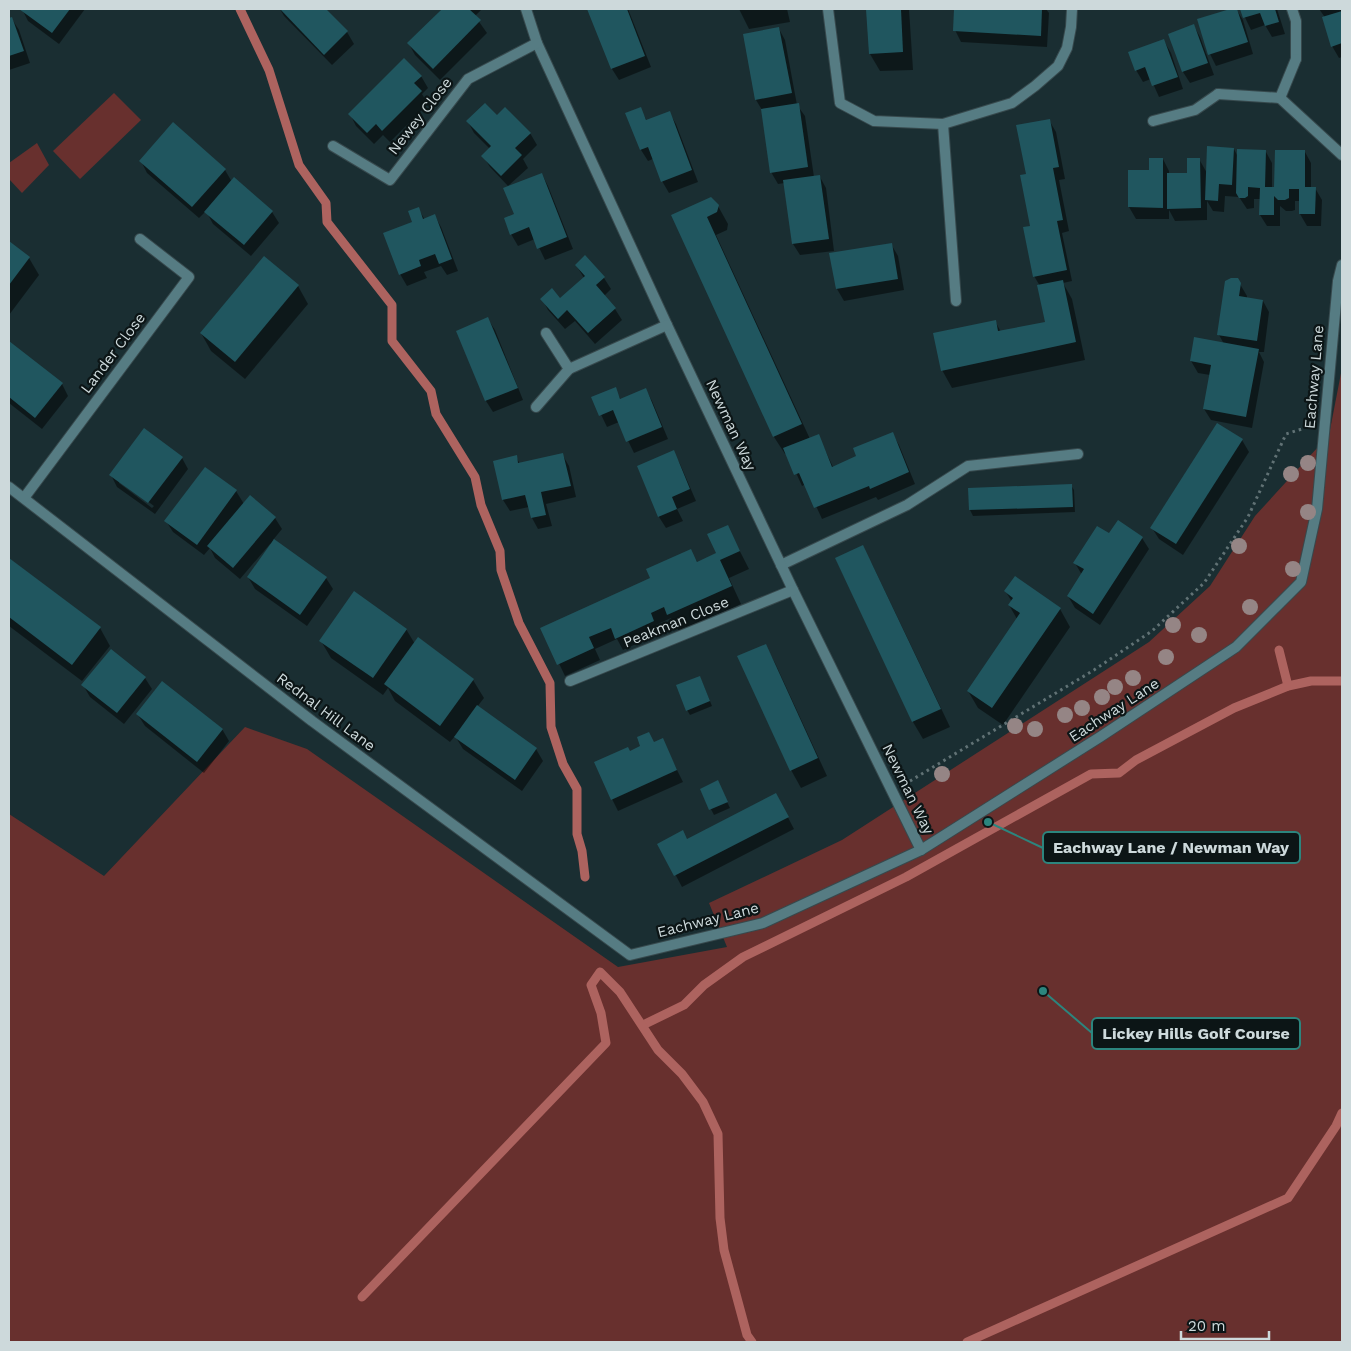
<svg xmlns="http://www.w3.org/2000/svg" width="1351" height="1351" viewBox="0 0 1351 1351" font-family="'Work Sans',sans-serif">
	<style>
		.green { fill: #68302e }
		.shadow { fill: #0007; fill-rule: evenodd }
		.lines { fill: none; stroke-linecap: round; stroke-linejoin: round }
		.stream { stroke: #ad635f; stroke-width: 9 }
		.building { fill: #20565f }
		.lane-casing { stroke: #37494d; stroke-width: 12 }
		.street-casing { stroke: #37494d; stroke-width: 12 }
		.path { stroke: #617275; stroke-width: 3; stroke-dasharray: 2.5 4; stroke-linecap: butt }
		.lane { stroke: #567c83; stroke-width: 10 }
		.street { stroke: #567c83; stroke-width: 10 }
		.tree { fill: #958585 }
		.labels { text-anchor: middle; stroke-width: 4.5; stroke-linejoin: round; paint-order: stroke }
		.street-label { font-size: 15px; fill: #cdd9db; stroke: #0c1516 }
		.leader { fill: none; stroke: #2c857e; stroke-width: 2 }
		.callout-dot { fill: #2c857e; stroke: #0c1516; stroke-width: 2 }
		.callout { fill: #0c1516; stroke: #2c857e; stroke-width: 2 }
		.callout-label { font-size: 16px; text-anchor: middle; font-weight: bold; fill: #cdd9db }
	</style>
	<rect width="100%" height="100%" fill="#1a2e32"/>
	<g class="green">
		<path d="M114 93 141 120 80 179 53 151Z"/>
		<path d="M37 143 49 165 22 193 9 179V163Z"/>
		<path d="M1342 368V1342H9V814L104 876 245 727 307 749 618 967 727 947 709 903 842 840 1149 642 1210 586 1255 516 1329 435Z"/>
	</g>
	<g class="shadow">
		<path d="M22 9H85L59 44 28 21Z"/>
		<path d="M280 9H325L347 32 354 44 332 65 284 16Z"/>
		<path d="M442 9H482L475 16 487 33 440 80 415 55 409 44Z"/>
		<path d="M588 9H628L651 67 619 80 612 69Z"/>
		<path d="M739 9H787L790 22 749 29Z"/>
		<path d="M867 9H909L913 70 880 71 870 54Z"/>
		<path d="M956 9H1046L1049 13 1047 47 961 42 955 30Z"/>
		<path d="M1236 9 1243 20 1253 54 1216 66 1210 54 1199 20Z"/>
		<path d="M1241 9H1277L1285 34 1272 37 1265 25 1251 30Z"/>
		<path d="M1319 9H1342V57L1339 58 1332 46 1324 16Z"/>
		<path d="M12 19 19 30 30 63 9 70V20Z"/>
		<path d="M1194 26 1200 37 1214 75 1190 83 1183 72Z"/>
		<path d="M779 29 785 40 797 105 805 116 814 177H820L826 188 834 251 800 255 793 244 785 183 778 184 771 172 762 110 756 100Z"/>
		<path d="M1164 41 1171 53 1183 89 1159 97 1151 79 1143 82 1136 70Z"/>
		<path d="M421 76 428 88 422 94 428 104 390 142 383 135 374 144 356 126 350 114Z"/>
		<path d="M640 108 647 121 669 112 676 124 698 182 669 193 662 181 653 159 648 161 641 150 627 113Z"/>
		<path d="M497 117 530 133 537 145 523 159 528 168 508 186 490 167 483 156 490 149 474 133 468 122Z"/>
		<path d="M1049 120 1056 132 1065 179 1059 180 1069 231 1062 233 1072 281 1063 283 1072 299 1085 360 952 388 942 370 995 321 1001 332 1046 323 1040 286 1034 276 1027 175Z"/>
		<path d="M1234 149 1238 157 1266 152 1272 163V188H1276L1305 152 1311 163V188H1315L1322 200 1321 226H1307L1300 214V201H1295V210L1292 211H1286L1280 206V226H1267L1260 215 1261 199H1254V208L1247 209 1239 197 1225 196 1224 212 1213 211 1207 201V220L1175 221 1169 210V219H1136L1129 207 1130 172H1150L1163 159 1169 171V174H1189L1199 159 1207 173Z"/>
		<path d="M141 161 225 170 232 182 272 212 279 223 251 256 213 224 206 211 199 218 147 173Z"/>
		<path d="M542 174 548 186 573 249 545 260 535 239 518 246 511 234 515 215Z"/>
		<path d="M718 206 728 224 727 230 716 235 810 439 818 435 833 467 858 457 892 433 899 445 915 484 878 500 876 497 822 519 806 484 802 486 787 453 785 454 774 437 673 216Z"/>
		<path d="M418 208 425 220 435 216 441 227 458 271 447 275 441 266 424 272 427 278 407 286 400 274Z"/>
		<path d="M9 242 29 258 39 275 9 315Z"/>
		<path d="M891 244 898 256 904 290 844 301 837 289 831 254Z"/>
		<path d="M576 265 604 278 611 289 604 296 615 309 622 320 595 344 575 321 565 329 548 310 542 299 560 300 584 278Z"/>
		<path d="M1237 279 1247 296V298L1263 301 1269 312 1264 352H1259L1264 362 1252 428 1211 420 1204 409 1210 375 1198 373 1191 361 1224 344 1219 335Z"/>
		<path d="M298 286 308 304 245 379 211 351 201 333Z"/>
		<path d="M488 319 495 330 523 400 493 412 486 401 458 332Z"/>
		<path d="M9 343 62 384 68 396 42 429 9 403Z"/>
		<path d="M615 389 621 400 646 390 652 401 668 439 634 453 619 422 607 427 593 398Z"/>
		<path d="M1242 440 1249 452 1183 555 1159 539 1152 528Z"/>
		<path d="M673 452 680 464 696 501 677 509 683 521 666 528 659 517 638 467Z"/>
		<path d="M562 454 569 466 576 497 546 504 552 526 538 529 532 518 529 507 510 511 503 500 516 457 520 464Z"/>
		<path d="M182 458 188 469 155 514 117 487 111 475ZM119 480 154 506 152 508 119 483Z"/>
		<path d="M205 468 236 491 244 504 275 518 282 529 273 540 326 578 333 589 307 626 255 589 248 577 271 545 270 544 240 579 215 558 210 548 204 555 173 532 166 521Z"/>
		<path d="M1071 485 1074 490 1075 512 973 516 970 510 969 489Z"/>
		<path d="M727 526 749 569 729 578 741 604 679 632 671 618 656 625 660 633 623 650 617 639 595 649 600 660 565 676 542 628 652 578 690 550 698 563 718 554Z"/>
		<path d="M1109 535 1142 538 1149 549 1100 625 1075 608 1068 596 1082 575 1075 563Z"/>
		<path d="M862 547 872 564 950 727 923 739 913 722 836 559Z"/>
		<path d="M9 560 100 628 110 646 82 681 9 626Z"/>
		<path d="M1006 592 1060 609 1070 627 1003 725 978 708 968 691 1017 619 1009 605 1012 602Z"/>
		<path d="M406 629 415 644 419 639 473 680 484 698 477 707 536 749 543 761 522 791 463 749 455 736 450 742 395 701 388 688 383 695 331 658 321 641Z"/>
		<path d="M765 645 775 663 827 776 801 788 791 770Z"/>
		<path d="M700 677 712 706 690 715 687 710Z"/>
		<path d="M145 678 152 689 124 724 90 697 83 685Z"/>
		<path d="M138 715 222 729 229 741 204 773 145 726Z"/>
		<path d="M662 740 683 782 618 811 612 799 655 743Z"/>
		<path d="M720 787 730 808 714 815 701 790Z"/>
		<path d="M782 806 794 829 682 887 659 844 687 840Z"/>
	</g>
	<g class="lines">
		<g class="stream">
			<path d="M240 9 269 70 299 165 326 203 327 222 392 305V341L431 391 436 414 475 477 481 505 500 551 501 570 519 623 550 683 551 727 563 764 577 789V834L582 851 585 877"/>
			<path d="M1279 650 1288 686"/>
			<path d="M643 1025 684 1005 704 985 743 957 906 877 1091 774 1119 773 1136 760 1234 708 1288 686 1311 681H1342"/>
			<path d="M362 1297 606 1043 601 1013 591 985 600 972 620 992 658 1050 682 1074 703 1102 718 1134 720 1218 724 1250 747 1335 752 1342"/>
			<path d="M967 1342 1288 1198 1336 1126 1342 1113"/>
		</g>
	</g>
	<g class="building">
		<path d="M19 9H70L52 33Z"/>
		<path d="M280 9H326L348 31 324 55Z"/>
		<path d="M442 9H469L481 20 433 69 407 43Z"/>
		<path d="M587 9H627L645 56 611 69Z"/>
		<path d="M866 9H901L903 52 869 54Z"/>
		<path d="M954 9H1042L1041 36 953 31Z"/>
		<path d="M1230 9H1237L1248 42 1208 55 1197 19Z"/>
		<path d="M1240 9H1275L1279 22 1265 26 1260 13 1243 18Z"/>
		<path d="M1342 11V43L1331 47 1322 17Z"/>
		<path d="M12 17 24 51 9 56V18Z"/>
		<path d="M1194 24 1208 63 1182 72 1168 34Z"/>
		<path d="M779 27 792 93 755 100 743 34Z"/>
		<path d="M1164 39 1178 77 1152 86 1145 67 1135 71 1128 52Z"/>
		<path d="M404 58 422 76 414 83 422 91 382 131 376 124 367 133 348 114Z"/>
		<path d="M485 103 497 115 505 107 531 133 515 148 522 155 501 176 481 156 491 146 466 121Z"/>
		<path d="M799 103 808 167 770 173 761 109Z"/>
		<path d="M641 107 646 120 670 111 692 170 661 182 648 147 640 150 625 113Z"/>
		<path d="M1050 119 1059 167 1053 168 1063 220 1057 221 1067 270 1033 277 1023 227 1030 226 1020 175 1026 174 1016 125Z"/>
		<path d="M173 122 226 169 192 207 139 161Z"/>
		<path d="M1207 146 1234 148 1232 185 1219 184 1218 201 1205 200Z"/>
		<path d="M1237 149 1266 150 1265 187H1274L1275 150H1305V187H1316L1315 214H1299V189H1289V198L1285 200H1278L1274 196V215H1259L1260 188 1248 187V196L1245 198H1239L1236 193Z"/>
		<path d="M1149 158H1163V208L1128 207V170H1149Z"/>
		<path d="M1187 158H1200L1201 208 1167 209V173H1187Z"/>
		<path d="M542 173 567 237 537 249 529 227 510 235 504 218 514 214 503 188Z"/>
		<path d="M820 175 829 239 792 244 783 180Z"/>
		<path d="M234 177 273 211 244 245 204 212Z"/>
		<path d="M711 197 719 205 717 212 707 217 802 424 773 437 671 215Z"/>
		<path d="M419 207 423 219 435 214 452 259 439 264 435 254 419 260 421 266 399 275 383 233 412 222 408 211Z"/>
		<path d="M9 241 30 257 9 285Z"/>
		<path d="M892 243 898 279 836 289 829 253Z"/>
		<path d="M585 255 605 277 596 285 616 308 588 333 567 310 558 319 540 299 552 288 560 298 585 276 575 265Z"/>
		<path d="M264 256 299 285 235 362 200 333Z"/>
		<path d="M1231 278H1238L1241 283 1239 296 1263 300 1257 341 1217 335 1225 281Z"/>
		<path d="M1063 280 1076 342 941 371 933 333 996 320 998 331 1045 322 1037 285Z"/>
		<path d="M488 317 518 388 485 401 456 331Z"/>
		<path d="M1194 337 1259 349 1246 417 1203 409 1211 365 1190 361Z"/>
		<path d="M9 341 63 383 35 418 9 397Z"/>
		<path d="M616 387 620 399 646 388 662 427 626 442 613 410 599 416 591 397Z"/>
		<path d="M1217 423 1243 439 1176 544 1150 528Z"/>
		<path d="M144 428 183 457 148 503 109 475Z"/>
		<path d="M893 432 909 472 870 489 869 486 814 508 799 473 794 475 783 448 819 434 832 467 856 456 853 448Z"/>
		<path d="M674 450 690 489 672 497 677 509 658 517 637 466Z"/>
		<path d="M563 453 571 486 541 492 546 515 531 518 525 495 502 500 493 461 517 455 518 463Z"/>
		<path d="M205 467 237 490 197 545 164 521Z"/>
		<path d="M1072 484 1073 507 969 510 968 488Z"/>
		<path d="M250 495 276 517 233 568 207 546Z"/>
		<path d="M1118 520 1143 537 1093 614 1067 596 1084 569 1073 563 1097 526 1109 533Z"/>
		<path d="M728 525 740 551 720 560 732 586 667 615 664 607 651 613 654 621 615 639 611 628 589 637 594 648 557 665 540 628 650 578 646 569 691 549 697 562 716 553 707 534Z"/>
		<path d="M274 539 327 577 300 615 247 577Z"/>
		<path d="M863 545 941 709 912 722 835 558Z"/>
		<path d="M9 558 101 627 72 665 9 617Z"/>
		<path d="M1015 576 1061 608 992 708 967 691 1020 613 1008 605 1013 598 1004 591Z"/>
		<path d="M354 591 407 629 373 678 319 641Z"/>
		<path d="M418 637 474 679 440 726 384 684Z"/>
		<path d="M766 644 818 758 790 771 737 656Z"/>
		<path d="M111 649 146 677 117 713 81 685Z"/>
		<path d="M700 676 710 701 686 711 676 685Z"/>
		<path d="M162 681 223 729 197 762 136 714Z"/>
		<path d="M477 705 537 748 515 780 454 737Z"/>
		<path d="M649 732 654 742 663 738 677 770 611 800 594 762 628 747 630 751 640 746 637 737Z"/>
		<path d="M718 780 728 802 709 810 700 789Z"/>
		<path d="M776 793 789 817 674 876 657 844 683 830 687 839Z"/>
	</g>
	<g class="lines">
		<g class="lane-casing">
			<g id="lane">
				<path d="M1292 9 1296 21V59"/>
				<path d="M1153 121 1195 110 1218 94"/>
				<path d="M781 565 907 505 968 466 1078 454"/>
			</g>
		</g>
		<g class="street-casing">
			<g id="street">
				<path d="M526 9 537 43 667 325 793 590 921 850"/>
				<path d="M828 9 840 103 874 121 943 124 1012 103 1035 86 1058 66 1067 48 1071 27 1072 9"/>
				<path d="M1296 59 1280 98 1342 155"/>
				<path d="M1218 94 1280 98"/>
				<path d="M943 124 956 301"/>
				<path d="M333 146 390 180 468 79 537 43"/>
				<path d="M569 369 667 325"/>
				<path d="M536 407 569 369 546 333"/>
				<path d="M9 487 312 721 630 955 763 923 921 850 1100 737 1236 647 1301 582 1317 509 1338 281 1342 265"/>
				<path d="M24 498 189 277 140 239"/>
				<path d="M570 681 793 590"/>
			</g>
		</g>
		<path class="path" d="M910 781 1094 670 1152 631 1204 583 1248 517 1286 434 1305 428"/>
		<use href="#lane" class="lane"/>
		<use href="#street" class="street"/>
	</g>
	<g class="tree">
		<circle cx="1308" cy="463" r="8"/>
		<circle cx="1291" cy="474" r="8"/>
		<circle cx="1308" cy="512" r="8"/>
		<circle cx="1239" cy="546" r="8"/>
		<circle cx="1293" cy="569" r="8"/>
		<circle cx="1250" cy="607" r="8"/>
		<circle cx="1173" cy="625" r="8"/>
		<circle cx="1199" cy="635" r="8"/>
		<circle cx="1166" cy="657" r="8"/>
		<circle cx="1133" cy="678" r="8"/>
		<circle cx="1115" cy="687" r="8"/>
		<circle cx="1102" cy="697" r="8"/>
		<circle cx="1082" cy="708" r="8"/>
		<circle cx="1065" cy="715" r="8"/>
		<circle cx="1015" cy="726" r="8"/>
		<circle cx="1035" cy="729" r="8"/>
		<circle cx="942" cy="774" r="8"/>
	</g>
	<g class="labels">
		<g class="street-label">
			<text transform="translate(420 116) rotate(-52)" y="5">Newey Close</text>
			<text transform="translate(113 353) rotate(-53)" y="5">Lander Close</text>
			<text transform="translate(1314 377) rotate(-85)" y="5">Eachway Lane</text>
			<text transform="translate(731 425) rotate(65)" y="5">Newman Way</text>
			<text transform="translate(676 622) rotate(-22)" y="5">Peakman Close</text>
			<text transform="translate(1114 710) rotate(-33)" y="5">Eachway Lane</text>
			<text transform="translate(326 712) rotate(37)" y="5">Rednal Hill Lane</text>
			<text transform="translate(908 789) rotate(64)" y="5">Newman Way</text>
			<text transform="translate(708 920) rotate(-14)" y="5">Eachway Lane</text>
		</g>
	</g>
	<path class="leader" d="M988 822L1043 848M1043 991L1092 1033"/>
	<g class="callout-dot">
		<circle cx="988" cy="822" r="5"/>
		<circle cx="1043" cy="991" r="5"/>
	</g>
	<g class="callout">
		<rect x="1043" y="832" width="257" height="31" rx="5"/>
		<rect x="1092" y="1018" width="208" height="31" rx="5"/>
	</g>
	<g class="callout-label">
		<text x="1171" y="853">Eachway Lane / Newman Way</text>
		<text x="1196" y="1039">Lickey Hills Golf Course</text>
	</g>
	<rect width="1351" height="1351" fill="none" stroke="#cdd9db" stroke-width="20"/>
	<path d="M1181 1331v8h88v-8" fill="none" stroke="#cdd9db" stroke-width="2.5"/>
	<text x="1188" y="1331" font-size="15" fill="#cdd9db" stroke="#0c1516" stroke-width="4" paint-order="stroke">20 m</text>
</svg>
